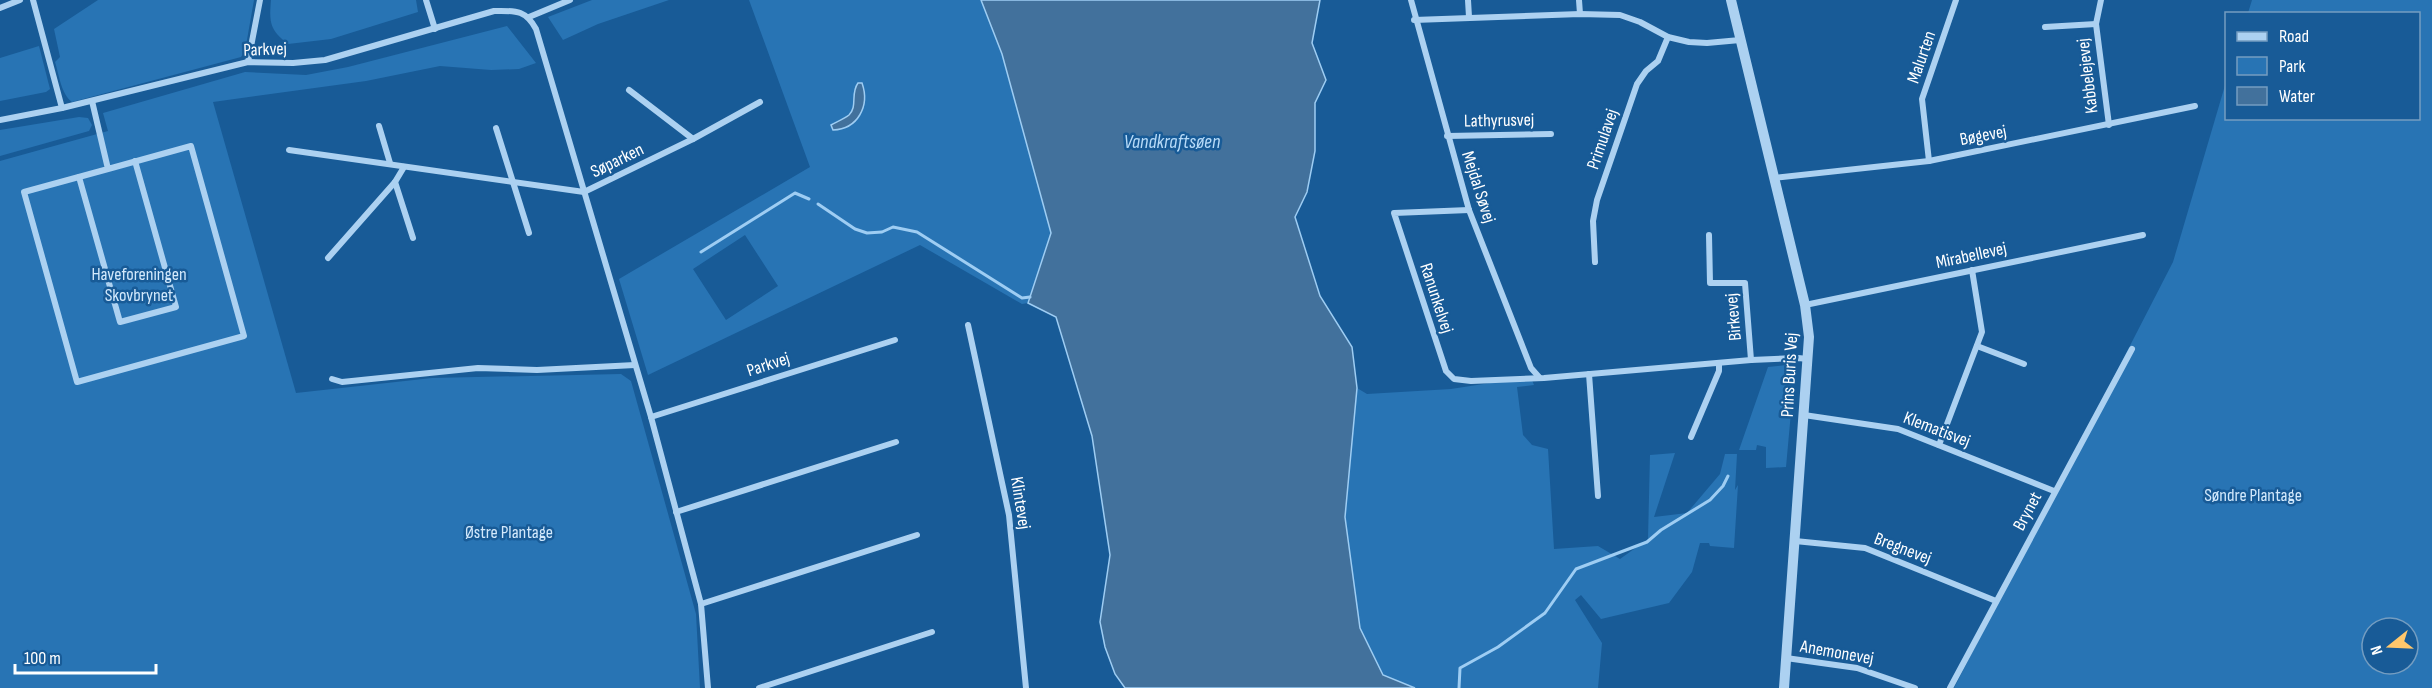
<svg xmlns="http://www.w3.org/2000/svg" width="2432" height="688" viewBox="0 0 2432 688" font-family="'Sofia Sans Condensed',sans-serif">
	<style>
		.green { fill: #2874b4; fill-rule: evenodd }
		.water { fill: #42719c; stroke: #9ecdf3; stroke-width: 1.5 }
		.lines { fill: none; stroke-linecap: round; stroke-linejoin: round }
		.stream { stroke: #9ecdf3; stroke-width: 3 }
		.minor { stroke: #acd1f1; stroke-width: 6 }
		.tertiary { stroke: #acd1f1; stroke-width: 10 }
		.labels { text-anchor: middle; stroke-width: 5; stroke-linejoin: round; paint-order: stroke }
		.street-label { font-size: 18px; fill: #fff; stroke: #185b97 }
		.park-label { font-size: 18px; fill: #d3e9fc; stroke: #185b97 }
		.water-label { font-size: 20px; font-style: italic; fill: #b8dbf8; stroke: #185b97 }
	</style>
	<rect width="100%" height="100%" fill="#185b97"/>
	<g class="green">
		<path d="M98 0H254L245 51 241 57 72 102C61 94 59 74 55 62L60 57 54 29Z"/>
		<path d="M271 0H416L418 12 331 39 288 44C270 30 269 23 271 0Z"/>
		<path d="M592 0H669L598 24 563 40 548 17Z"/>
		<path d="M749 0H981L1002 54 1051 233 1028 303 1022 304 920 245 648 375 619 279 810 167ZM745 235 778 286 726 320 693 269Z"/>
		<path d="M2252 0H2432V688H1954L2173 262 2226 82V118H2418V14L2248 13ZM2372 628H2408V664H2372Z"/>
		<path d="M507 26 536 63 519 69 491 70 440 66 366 81 213 102 296 393 432 378 621 374 631 381 696 614 700 688H0V161L108 131 103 113 245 72 306 75 348 67Z"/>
		<path d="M39 46 50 89 46 92 0 101V58Z"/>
		<path d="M79 117 88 118 92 125 89 131 0 156V130Z"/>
		<path d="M1786 365 1795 368 1786 467 1766 468V447L1757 445 1756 450H1739L1768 367Z"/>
		<path d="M1532 380 1534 385 1517 387 1523 435 1532 445 1548 449 1554 549 1598 546 1620 559 1648 539 1650 455 1675 453 1654 517 1687 513 1720 474 1725 454H1737L1735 490 1738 485 1734 548 1710 546 1709 543H1700L1692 572 1669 603 1601 619 1581 595 1575 600 1602 643 1598 688H1415L1383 675 1360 628 1345 517 1357 388 1367 394 1451 389 1490 383Z"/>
	</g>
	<g class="water">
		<path d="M981 0H1320L1312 43 1326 80 1315 103V151L1307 192 1295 217 1320 296 1352 347 1357 388 1345 517 1360 628 1383 675 1415 688H1125L1115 674 1105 647 1100 622 1110 555 1092 436 1056 317 1028 303 1051 233 1002 54Z"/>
		<path d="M858 83H862C870 106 858 129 833 130L831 125C836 122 844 119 849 115 858 106 850 94 858 83Z"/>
	</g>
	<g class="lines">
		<g class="stream">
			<path d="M818 204 855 229 867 233 882 232 893 227 917 232 1022 298 1030 297"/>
			<path d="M701 252 795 193 809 199"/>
			<path d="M1459 688 1460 668 1498 647 1545 613 1576 569 1647 542 1661 530 1710 500 1723 486 1728 476"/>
		</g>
		<g class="minor">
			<path d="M33 0 62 108"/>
			<path d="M426 0 435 29"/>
			<path d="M1411 0 1469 210 1531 368 1539 377"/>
			<path d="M1468 0 1469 17"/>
			<path d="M1579 0 1580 14"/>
			<path d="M2101 0 2096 24 2109 125"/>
			<path d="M0 8 20 0"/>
			<path d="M529 17 570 0"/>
			<path d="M1414 20 1580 14 1620 15 1640 22 1668 37 1689 42 1707 43 1740 40"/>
			<path d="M2045 27 2096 24"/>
			<path d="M248 62 260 0"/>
			<path d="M629 90 693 139"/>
			<path d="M92 101 108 169 24 192 77 382 244 336 191 146 108 169"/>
			<path d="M0 120 62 108 248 62 293 63 325 60 494 11C515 11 525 9 536 29L651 417 701 604 708 688"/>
			<path d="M379 126 390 163"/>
			<path d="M496 128 529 233"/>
			<path d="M1447 136 1551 134"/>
			<path d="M289 150 584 192 693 139 760 102"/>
			<path d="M1929 161 1922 99 1956 0"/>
			<path d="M79 177 120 322 176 307 135 161"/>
			<path d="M1774 178 1929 161 2195 106"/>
			<path d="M395 182 413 238"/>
			<path d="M1469 210 1394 213 1446 371 1454 379 1471 381 1544 378 1751 360 1798 358 1808 359"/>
			<path d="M1709 235 1710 283H1745L1751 360"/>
			<path d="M328 258 395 182 404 167"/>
			<path d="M1595 262 1593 221 1597 200 1637 84 1646 71 1658 61 1668 37"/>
			<path d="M1805 305 2143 235"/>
			<path d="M968 325 1009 515 1026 688"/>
			<path d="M1977 346 2024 364"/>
			<path d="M1589 374 1598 496"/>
			<path d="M332 379 342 382 478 368 537 370 635 365"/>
			<path d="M1804 415 1898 429 2054 491"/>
			<path d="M651 417 895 340"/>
			<path d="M1691 437 1719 371V364"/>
			<path d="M1939 445 1982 332 1972 270"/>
			<path d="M676 512 896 442"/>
			<path d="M1795 541 1865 548 1996 601"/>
			<path d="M701 604 917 535"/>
			<path d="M1786 658 1857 668 1915 688"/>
			<path d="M759 688 932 632"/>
			<path d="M1950 688 2132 349"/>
		</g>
		<path class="tertiary" d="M1731 0 1805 305 1809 337 1784 688"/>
	</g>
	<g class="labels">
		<g class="street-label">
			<text transform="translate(265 49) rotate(-2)" y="6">Parkvej</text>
			<text transform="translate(1921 57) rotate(-71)" y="6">Malurten</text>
			<text transform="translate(2087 76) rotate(-97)" y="6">Kabbelejevej</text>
			<text transform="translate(1499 120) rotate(-1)" y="6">Lathyrusvej</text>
			<text transform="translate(1983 135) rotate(-11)" y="6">Bøgevej</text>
			<text transform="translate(1602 139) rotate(-71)" y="6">Primulavej</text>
			<text transform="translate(617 160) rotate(-26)" y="6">Søparken</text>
			<text transform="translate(1479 187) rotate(72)" y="6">Mejdal Søvej</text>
			<text transform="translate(1971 255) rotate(-12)" y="6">Mirabellevej</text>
			<text transform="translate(1437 298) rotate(72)" y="6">Ranunkelvej</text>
			<text transform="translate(1733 317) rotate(-95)" y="6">Birkevej</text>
			<text transform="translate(768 364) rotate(-18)" y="6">Parkvej</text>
			<text transform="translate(1789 375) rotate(-87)" y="6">Prins Buris Vej</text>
			<text transform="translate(1937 429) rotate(21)" y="6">Klematisvej</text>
			<text transform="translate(1021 503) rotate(81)" y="6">Klintevej</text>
			<text transform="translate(2027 511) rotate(-62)" y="6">Brynet</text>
			<text transform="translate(1903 548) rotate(21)" y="6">Bregnevej</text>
			<text transform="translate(1837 652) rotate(10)" y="6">Anemonevej</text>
		</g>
		<g class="park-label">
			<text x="139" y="280">Haveforeningen<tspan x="139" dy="21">Skovbrynet</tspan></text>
			<text x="2253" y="501">Søndre Plantage</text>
			<text x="509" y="538">Østre Plantage</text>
		</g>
		<g class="water-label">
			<text x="1172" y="148">Vandkraftsøen</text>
		</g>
	</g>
	<rect x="2225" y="12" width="195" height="108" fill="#185b97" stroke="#749dc1" stroke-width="1.5"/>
	<rect x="2237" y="32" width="30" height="9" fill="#acd1f1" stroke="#749dc1" stroke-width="1.5"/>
	<text x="2279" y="42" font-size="18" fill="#ffffff">Road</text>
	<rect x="2237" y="57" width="30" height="18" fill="#2874b4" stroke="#749dc1" stroke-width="1.5"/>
	<text x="2279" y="72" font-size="18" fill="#ffffff">Park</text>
	<rect x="2237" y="87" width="30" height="18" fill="#42719c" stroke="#749dc1" stroke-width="1.5"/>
	<text x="2279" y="102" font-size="18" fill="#ffffff">Water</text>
	<g transform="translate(2390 646) rotate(252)"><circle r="28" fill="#185b97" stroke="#749dc1" stroke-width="1.5"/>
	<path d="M0-4.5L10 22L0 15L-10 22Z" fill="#ffc76c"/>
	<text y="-9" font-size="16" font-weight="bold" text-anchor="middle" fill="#ffffff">N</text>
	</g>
	<path d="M15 664v9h141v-9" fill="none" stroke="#ffffff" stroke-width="3"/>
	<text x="24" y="664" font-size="18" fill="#ffffff" stroke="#185b97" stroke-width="4.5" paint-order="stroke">100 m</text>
</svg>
